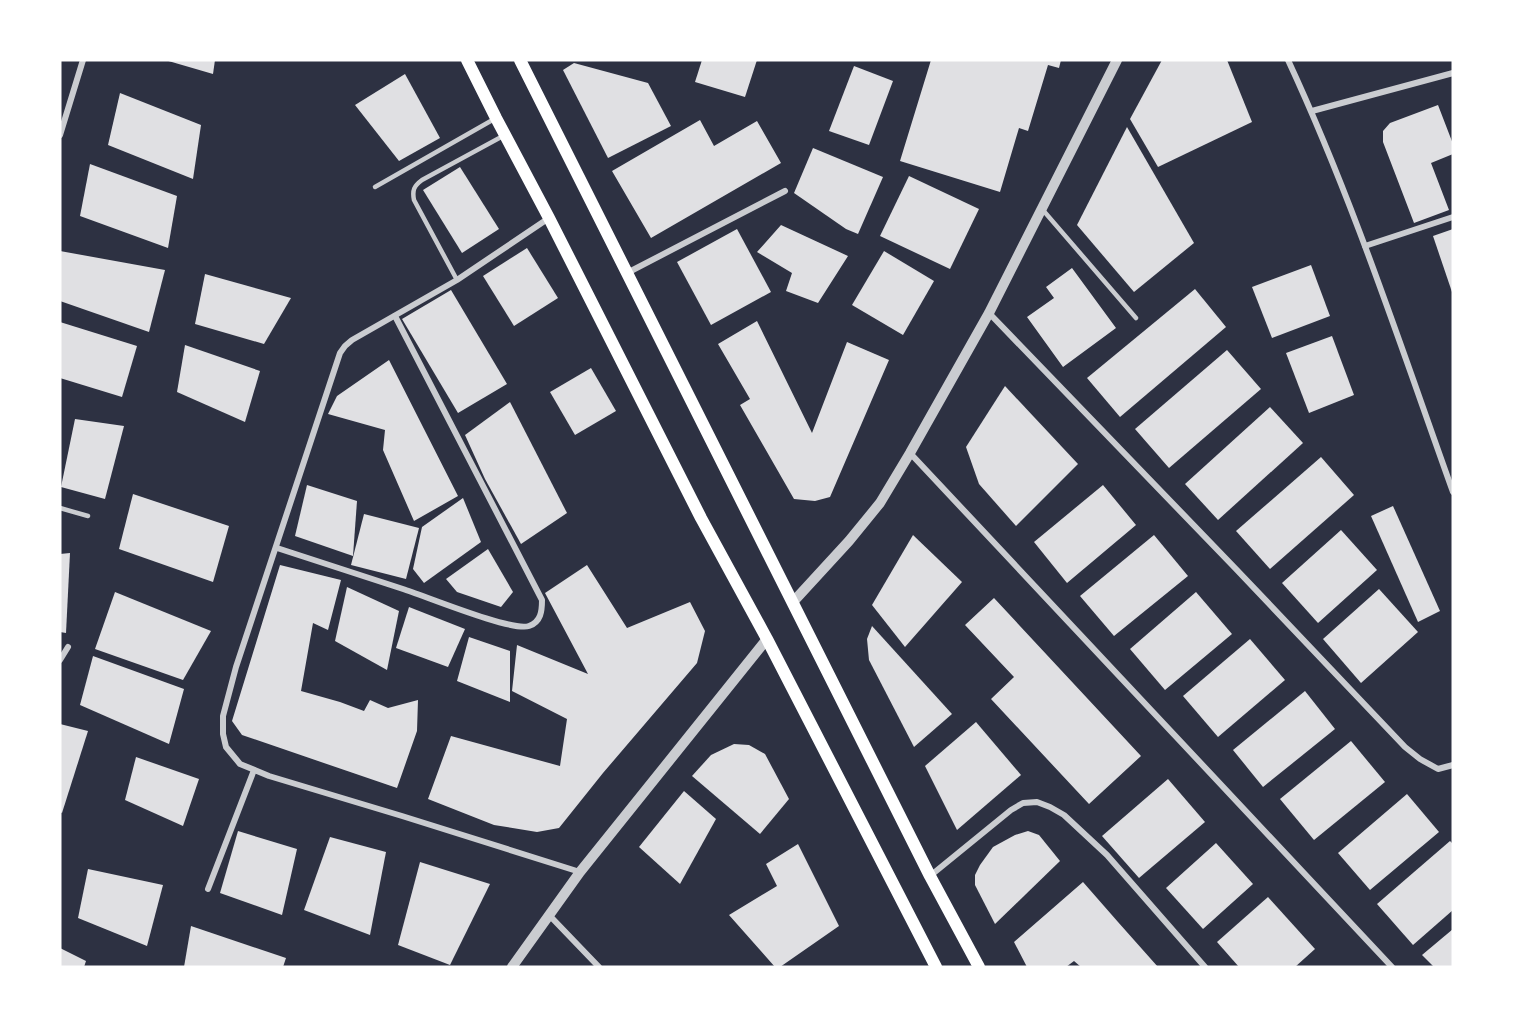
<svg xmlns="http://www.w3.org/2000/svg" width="1513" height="1027" viewBox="0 0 1513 1027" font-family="'Source Sans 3',sans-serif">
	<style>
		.building { fill: #e0e0e3 }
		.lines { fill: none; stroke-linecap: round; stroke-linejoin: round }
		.service { stroke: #caccd0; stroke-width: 4.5 }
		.minor { stroke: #caccd0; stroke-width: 6 }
		.tertiary { stroke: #caccd0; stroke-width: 10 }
		.secondary { stroke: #fff; stroke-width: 12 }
	</style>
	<rect width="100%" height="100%" fill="#2d3142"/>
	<g class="building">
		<path d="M165 60H215L213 74Z"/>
		<path d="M702 60H757L745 97 695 82Z"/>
		<path d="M931 60H1061L1059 68 1048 65 1028 131 1019 128 1000 192 900 161Z"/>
		<path d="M1162 60H1227L1252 122 1158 167 1130 119Z"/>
		<path d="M574 63 648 83 671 126 608 158 563 70Z"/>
		<path d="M854 66 893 81 869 145 829 131Z"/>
		<path d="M405 74 440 138 399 161 355 105Z"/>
		<path d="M120 93 201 125 193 179 108 145Z"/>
		<path d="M1438 105 1453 144V154L1431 163 1449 210 1414 223 1383 142V131L1390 123Z"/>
		<path d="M700 120 714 146 757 121 781 163 651 238 612 171Z"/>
		<path d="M1127 127 1194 243 1134 292 1077 225Z"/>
		<path d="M813 148 883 177 858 234 846 229 794 193Z"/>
		<path d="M90 164 177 196 168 248 80 216Z"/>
		<path d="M460 167 499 229 462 253 423 190Z"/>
		<path d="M909 176 979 209 950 269 880 236Z"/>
		<path d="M781 225 848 256 818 303 786 291 792 273 757 252Z"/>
		<path d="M737 229 771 292 711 325 677 262Z"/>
		<path d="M1453 229V295L1433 236Z"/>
		<path d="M527 248 558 298 514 326 483 276Z"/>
		<path d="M60 251 165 270 149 332 60 301Z"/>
		<path d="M884 251 934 281 903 335 852 305Z"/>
		<path d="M1311 265 1330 316 1272 338 1252 287Z"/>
		<path d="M1072 268 1116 328 1063 367 1027 317 1054 298 1046 287Z"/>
		<path d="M205 274 291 298 264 344 195 324Z"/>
		<path d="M1195 289 1226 327 1120 417 1087 378Z"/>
		<path d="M451 290 507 384 458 413 402 319Z"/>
		<path d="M757 321 812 433 847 342 889 360 830 497 815 501 794 499 740 405 750 399 718 344Z"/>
		<path d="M60 322 137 346 122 397 60 378Z"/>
		<path d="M1332 336 1354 395 1309 413 1286 353Z"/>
		<path d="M185 345 260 371 245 422 177 392Z"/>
		<path d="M1227 350 1261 389 1169 468 1135 429Z"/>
		<path d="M389 360 458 496 414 521 383 450 385 430 328 414 337 396Z"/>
		<path d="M591 368 616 411 575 435 550 392Z"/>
		<path d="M1005 386 1078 464 1016 526 979 484 966 447Z"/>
		<path d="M510 402 567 513 521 544 485 479 465 435Z"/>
		<path d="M1270 407 1303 443 1218 520 1185 484Z"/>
		<path d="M75 419 124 426 105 499 61 487Z"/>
		<path d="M1321 457 1354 495 1270 569 1236 531Z"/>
		<path d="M307 485 357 501 353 556 295 536Z"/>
		<path d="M1103 485 1136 525 1067 583 1034 542Z"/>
		<path d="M133 494 229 526 213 582 119 549Z"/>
		<path d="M463 498 481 542 424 583 413 569 422 527Z"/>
		<path d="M1393 506 1440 611 1418 622 1371 516Z"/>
		<path d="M364 514 419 528 406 579 351 565Z"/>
		<path d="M1341 530 1377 570 1318 623 1282 583Z"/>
		<path d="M913 535 962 582 905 647 872 605Z"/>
		<path d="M1154 535 1188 576 1114 636 1080 596Z"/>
		<path d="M488 549 513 592 501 607 457 592 446 579Z"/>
		<path d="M70 553 66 633 60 632V554Z"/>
		<path d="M280 565 341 580 328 630 313 623 301 691 340 702 364 711 370 700 388 708 418 700 417 731 397 788 242 735 232 721Z"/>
		<path d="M587 565 627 628 690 602 705 631 697 663 603 773 559 828 537 832 494 825 428 799 451 736 560 766 567 719 512 691 517 645 588 674 545 593Z"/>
		<path d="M347 587 399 611 387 670 335 641Z"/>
		<path d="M1379 589 1418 632 1361 683 1323 639Z"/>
		<path d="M115 592 211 631 183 680 95 649Z"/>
		<path d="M1196 592 1232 634 1165 690 1130 649Z"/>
		<path d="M994 598 1141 756 1089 804 991 699 1014 677 965 625Z"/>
		<path d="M409 607 465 629 448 667 396 648Z"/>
		<path d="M872 626 952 714 914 747 869 660 867 639Z"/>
		<path d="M469 637 510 651V702L457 681Z"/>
		<path d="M1250 639 1285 680 1218 737 1183 696Z"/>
		<path d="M93 656 184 689 169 744 80 705Z"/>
		<path d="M1305 691 1335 729 1263 787 1233 750Z"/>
		<path d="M976 722 1021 775 957 830 925 766Z"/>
		<path d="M60 724 88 731 62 813 60 812Z"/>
		<path d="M1351 741 1385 782 1314 840 1280 799Z"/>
		<path d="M734 744 749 745 765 754 789 799 760 834 692 776 711 755Z"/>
		<path d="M136 757 199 779 183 826 125 800Z"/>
		<path d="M1168 779 1205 822 1139 878 1102 836Z"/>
		<path d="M684 791 716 819 680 884 639 847Z"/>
		<path d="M1407 794 1439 832 1370 890 1338 853Z"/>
		<path d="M238 831 297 849 282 915 220 893Z"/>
		<path d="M1028 831 1039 835 1060 861 995 924 975 885V875L980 865 993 847 1015 835Z"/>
		<path d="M330 837 386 852 370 935 304 910Z"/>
		<path d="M1450 841 1453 844V910L1413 945 1377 904Z"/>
		<path d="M1216 843 1253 884 1203 929 1166 888Z"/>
		<path d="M798 844 839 926 780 967H775L729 915 777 886 766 864Z"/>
		<path d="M420 862 490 884 450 965 398 945Z"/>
		<path d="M88 869 163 885 147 946 78 918Z"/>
		<path d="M1083 882 1118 922 1158 967H1081L1074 961 1066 967H1027L1014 942Z"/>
		<path d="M1268 897 1315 949 1295 967H1239L1217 942Z"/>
		<path d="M191 926 286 958 283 967H184Z"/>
		<path d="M1453 929V967H1434L1422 955Z"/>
		<path d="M60 948 86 961 84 967H60Z"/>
	</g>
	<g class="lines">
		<g class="service">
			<path d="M375 187 496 118"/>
			<path d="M1042 209 1136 318"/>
			<path d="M457 280 414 200C412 190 414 186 422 180L503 136"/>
			<path d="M60 508 88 516"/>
		</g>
		<g class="minor">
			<path d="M1288 60C1353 200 1401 347 1453 492"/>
			<path d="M1312 111 1453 73"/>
			<path d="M60 135 83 60"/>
			<path d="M549 218 457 280 352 340 345 346 340 353 236 667 223 716V734L226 747 240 764 269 776 402 816 580 872"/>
			<path d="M1365 246 1453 217"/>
			<path d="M627 273 785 191"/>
			<path d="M989 313 1235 568 1405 747 1420 759 1438 769 1453 765"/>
			<path d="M910 453 1392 967"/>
			<path d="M277 548C319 562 361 575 403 589 425 596 512 632 529 626 541 622 542 611 542 600L395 316"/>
			<path d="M60 660 68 647"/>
			<path d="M930 876 1011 810 1023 803 1037 802 1050 807 1064 815 1107 855 1205 967"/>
			<path d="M208 889 254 770"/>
			<path d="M550 916 599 967"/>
		</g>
		<g class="tertiary">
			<path d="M793 602 849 541 880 503 910 453 989 313 1117 60"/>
			<path d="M512 967 580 872 767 639"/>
		</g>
		<g class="secondary">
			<path d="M467 60 496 118 549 218 701 518 767 639 936 967"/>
			<path d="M520 60 930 876 979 967"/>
		</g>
	</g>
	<rect width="1513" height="1027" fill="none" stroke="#ffffff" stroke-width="123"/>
</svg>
